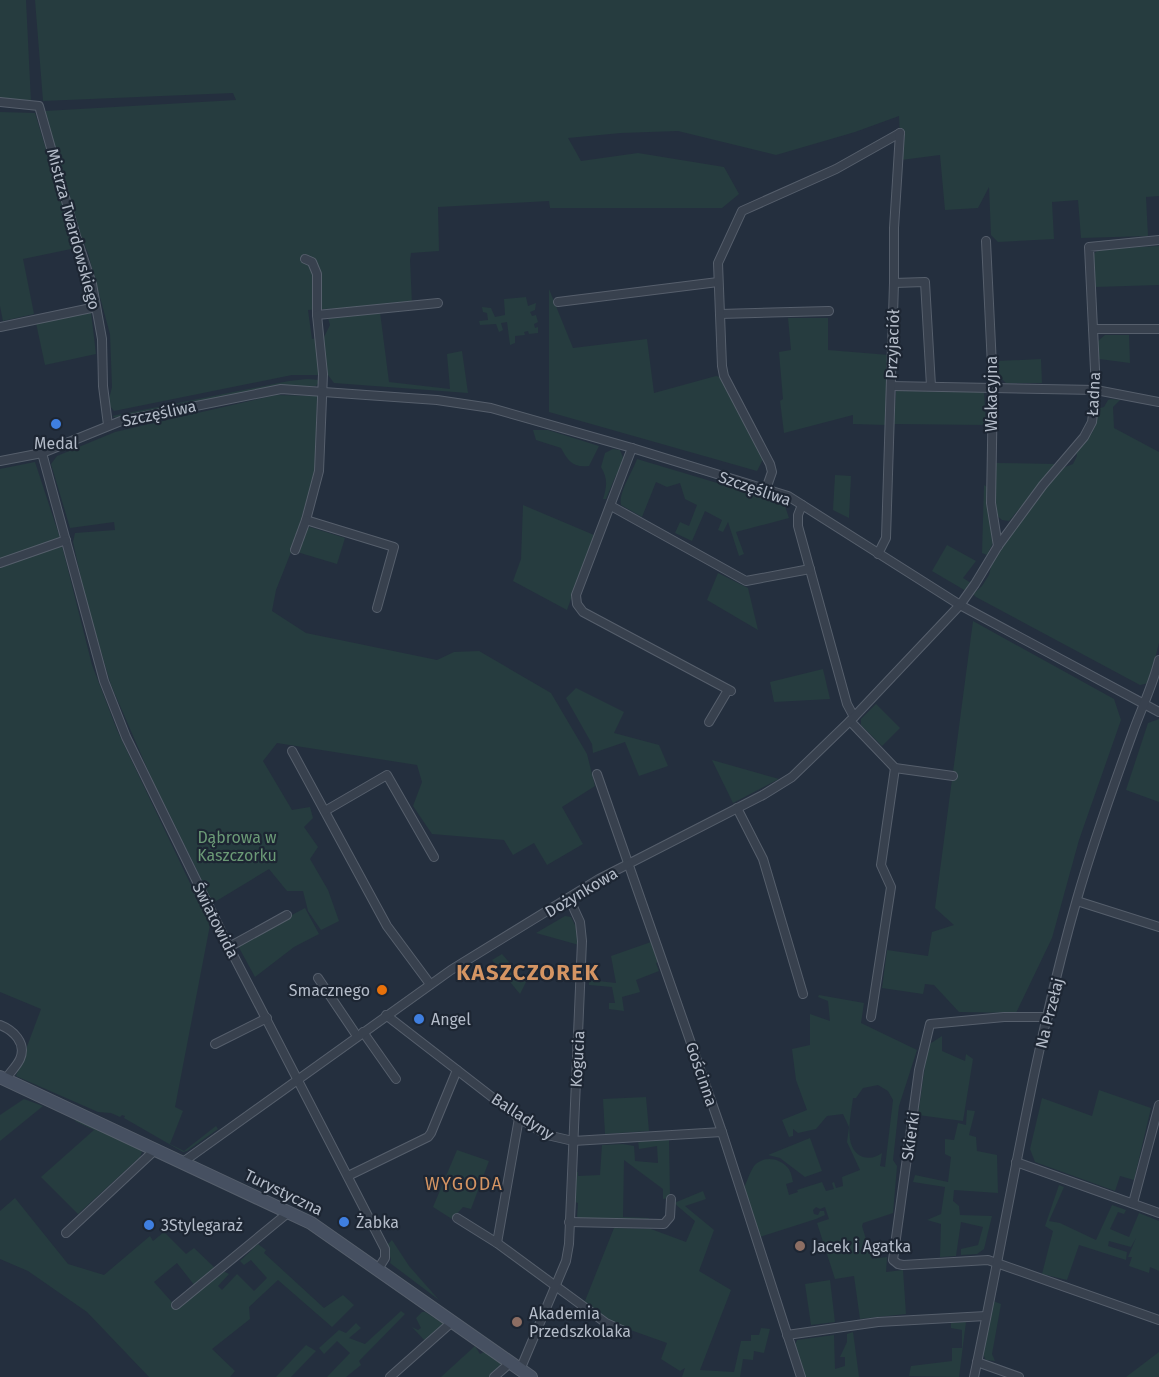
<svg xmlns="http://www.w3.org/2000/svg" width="1159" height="1377" viewBox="0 0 1159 1377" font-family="'Fira Sans',sans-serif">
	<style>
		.green { fill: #263c3f; fill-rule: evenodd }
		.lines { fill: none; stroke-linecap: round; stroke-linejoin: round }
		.minor-casing { stroke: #565f6c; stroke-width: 10 }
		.secondary-casing { stroke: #565f6c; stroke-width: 14 }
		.minor { stroke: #38414e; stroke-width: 8 }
		.secondary { stroke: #465061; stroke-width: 12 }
		.shop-dot { fill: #3f7fe0; stroke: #1d2633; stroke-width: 2 }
		.food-dot { fill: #e8710a; stroke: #1d2633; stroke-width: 2 }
		.education-dot { fill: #8d6e63; stroke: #1d2633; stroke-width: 2 }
		.labels { text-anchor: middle; stroke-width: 4.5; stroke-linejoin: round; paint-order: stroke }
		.street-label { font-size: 16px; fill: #b4bcc9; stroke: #1d2633 }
		.poi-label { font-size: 16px; fill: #b4bcc9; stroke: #1d2633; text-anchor: start }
		.park-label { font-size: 16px; fill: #6b9a76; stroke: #1d2633 }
		.neighbourhood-label { font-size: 18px; letter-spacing: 1.5px; fill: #d59563; stroke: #1d2633 }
		.district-label { font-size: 22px; font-weight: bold; letter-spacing: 1.5px; fill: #d59563; stroke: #1d2633 }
	</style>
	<rect width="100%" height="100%" fill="#242f3e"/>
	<g class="green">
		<path d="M0 0H26L31 102 0 107Z"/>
		<path d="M35 0H1159V196L1146 197 1148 236 1081 238 1078 200 1052 202 1054 239 998 242 991 235 989 187 978 208 945 210 940 155 901 160 899 116 855 132 776 155 678 131 621 133 568 138 581 161 638 153 724 167 739 194 722 208H550L549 201 438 207 439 251 411 253 410 260 412 304 308 310 312 339 316 338 320 375H292L114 411 110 406 109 399 112 387 110 334 88 253 73 216 45 111 236 100 233 93 43 101Z"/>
		<path d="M0 112 35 113 76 248 23 259 34 314 3 321 0 306Z"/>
		<path d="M1159 246V285L1095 287 1093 255 1099 249Z"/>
		<path d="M549 289 573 348 647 339 654 393 716 376 721 377 763 459 757 471 549 412Z"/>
		<path d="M526 297 528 306 536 303 535 310 530 312 532 316 536 315 538 322 534 324 535 328 538 327V333L529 334 528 331 524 332 525 335 515 336V343L510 345 507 322 501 323 503 330 499 332 496 324 480 325 479 321 488 320 487 313 483 312 482 307 491 308 495 317 505 315 504 299Z"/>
		<path d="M91 312 96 354 45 365 36 323Z"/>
		<path d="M380 312 389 382 450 389 447 354 462 351 468 393 334 383 328 375 325 376 323 339 330 325 328 318Z"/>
		<path d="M788 318H828V350L889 355 886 425 853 424V415L784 433 780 401 783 399 779 352 791 350Z"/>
		<path d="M1105 335H1129L1130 363 1099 359 1098 341Z"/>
		<path d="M1041 359 1042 383H1006L998 375 997 361Z"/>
		<path d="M307 379 320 380 316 386H273L118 419 112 416 289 381Z"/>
		<path d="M896 391 984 392 986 425 894 424Z"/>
		<path d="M276 395 317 396 315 469 295 542 276 590 272 611 306 633 437 660 454 652 479 651 551 693 587 754 595 786 562 807 583 844 547 865 534 843 513 855 504 840 432 834 413 806 422 782 417 765 277 743 263 761 292 810 310 807 313 818 304 827 318 847 310 859 328 890 339 921 321 930 308 911 303 891H287L269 869 213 903 150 775 111 685 86 601 73 542 75 533 115 530 114 522 70 528 51 464 57 456 115 432Z"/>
		<path d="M1111 399 1120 400 1113 407 1114 428 1159 452V643L1149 683 1140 685 976 597 973 594 982 586 989 575 992 563 1016 527 1056 474 1065 467 1073 464 1077 456 1076 452 1092 433 1100 408 1104 407 1108 400Z"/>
		<path d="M533 430H548L599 446 589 466C573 468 568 461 561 448L536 440Z"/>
		<path d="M613 449 620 450 624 460 619 475H616L606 499H603C607 486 608 479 601 467L605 453Z"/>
		<path d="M637 459 784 503 789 518 736 532 744 554 739 556 728 522 723 532 718 530 722 520 705 511 692 541 675 533 680 522 689 526 697 505 685 499 680 483 667 487 656 482 642 517 621 505C618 493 633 471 637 459Z"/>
		<path d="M35 462 60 538 92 665 117 730 210 925 175 1107 183 1111 170 1144 184 1151 216 1126 218 1129 187 1151 183 1152 124 1118 125 1116 122 1115 120 1117 111 1113 98 1112 16 1076 41 1009 0 992V469Z"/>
		<path d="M996 463 1057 464 1009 521 1002 520 994 513Z"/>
		<path d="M835 475 851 476 849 518 833 510Z"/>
		<path d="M984 485 987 487 993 543 987 555 982 553Z"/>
		<path d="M523 505 594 535 567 610 513 581 521 559Z"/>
		<path d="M310 527 345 538 337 564 297 552 305 529Z"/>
		<path d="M947 545 976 561 963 578 971 583 966 591 932 571Z"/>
		<path d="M718 573 748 588 758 630 707 600Z"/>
		<path d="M973 621 1114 699 1121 720 1079 840 1052 938 1016 1013 959 1012 934 985 925 984 923 994 882 988 887 950 928 956 932 932 954 925 935 908Z"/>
		<path d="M823 669 830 699 774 702 770 682Z"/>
		<path d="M576 688 624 712 614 733 659 745 668 766 639 776 625 742 593 753 592 744 566 698Z"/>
		<path d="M876 704 900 728 882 746 861 725V719Z"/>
		<path d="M1159 719V802L1126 790 1148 723Z"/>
		<path d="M712 760 779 779 733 803Z"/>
		<path d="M305 908 319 934 294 947 255 977 237 944Z"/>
		<path d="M565 916 571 917 576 927 579 945 536 933Z"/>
		<path d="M651 942 658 962 656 963 659 971 636 980 640 992 622 997 624 1011 609 1009V1003H615L612 987 589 985V980L616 983 611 956Z"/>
		<path d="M502 954 526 982 520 994 492 960Z"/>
		<path d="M819 995 864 1003 861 1023 917 1050 899 1106 893 1160 897 1166 893 1213 863 1223 862 1226 872 1259 887 1257 886 1272 903 1270 906 1314 860 1319 854 1276 835 1279 817 1223 829 1219 825 1207 820 1209 816 1207 813 1210 814 1214 818 1215 820 1211H824L825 1215 816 1219 760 1237 744 1188C747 1181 750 1172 754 1166 763 1155 780 1158 788 1168 791 1171 792 1178 793 1182L786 1184 789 1195 798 1192 797 1190 822 1182 826 1191 834 1189 832 1183 834 1182 836 1188 843 1186 842 1177 860 1170 847 1142 849 1127 843 1114 827 1116 816 1129 798 1133 793 1129V1136L789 1137 782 1120 807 1110 796 1080 792 1049 810 1045V1014L830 1021 828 1001 818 997ZM878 1085 888 1091 893 1100 885 1167 880 1166 882 1153C876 1157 871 1159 863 1157 842 1149 851 1116 853 1098H856L863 1088Z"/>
		<path d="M942 1036V1051L965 1061 966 1054 973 1059 963 1121 918 1115 928 1045Z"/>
		<path d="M1099 1090 1151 1108 1134 1180 1120 1176 1115 1191 1035 1162 1030 1149 1042 1098 1092 1116Z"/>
		<path d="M646 1097 649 1131 605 1134 603 1099Z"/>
		<path d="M24 1099 43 1106 0 1141V1115Z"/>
		<path d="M967 1110 975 1111 969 1135 976 1137 977 1151 997 1155 998 1193 954 1190 953 1201 959 1206 960 1215 992 1216 984 1249 977 1254 961 1255V1249L978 1245 983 1227 961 1222 956 1256 940 1257 941 1224 927 1220 941 1214 945 1187 913 1182 915 1175 948 1182 951 1157 945 1154V1139L954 1140 958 1123 966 1125Z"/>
		<path d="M77 1119 139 1148 142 1152 140 1157 78 1214 41 1177 94 1130 75 1121Z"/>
		<path d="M810 1138 822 1171 805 1177 780 1158 768 1155Z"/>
		<path d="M669 1139 670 1198 663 1199V1189L624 1160 623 1217 649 1218 648 1220 642 1219 641 1220 580 1219 577 1217 578 1203 575 1202 576 1172H578V1176L600 1175 602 1145 623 1144 634 1146 635 1161 658 1163 657 1146 639 1149 638 1141Z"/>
		<path d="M457 1150 489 1161 471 1209 463 1207 452 1219 433 1207Z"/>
		<path d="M1059 1185 1064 1187 1049 1221 1060 1223 1096 1240 1112 1205 1126 1210 1124 1214 1118 1212 1110 1229 1129 1237 1139 1213 1159 1221V1271L1150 1267 1149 1273 1129 1266 1132 1257H1128L1136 1238 1131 1247 1109 1241 1108 1246 1127 1252 1126 1260 1079 1245 1067 1280 1042 1274 1053 1231 1045 1226Z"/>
		<path d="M703 1191 706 1199 685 1206 714 1230 699 1271 731 1290 700 1370 734 1372 741 1341H751V1335H759L761 1328 770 1329 764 1353 754 1351 753 1360 743 1359 740 1377H682L685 1368 680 1371 661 1359 667 1343 608 1322 575 1299 577 1296 585 1301 614 1228 651 1229 686 1242 695 1221 674 1203Z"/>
		<path d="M15 1198 68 1264 104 1275 150 1236 153 1241 164 1232 186 1254 194 1248 215 1268 195 1286 177 1263 154 1282 178 1309 223 1271 229 1274 218 1286 222 1290 237 1274 254 1291 267 1278 251 1260 244 1265 240 1261 258 1244 266 1250 264 1253 324 1308 343 1295 354 1305 332 1327 278 1280 249 1307 250 1319 212 1349 235 1371 230 1377H149L87 1312 28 1271 0 1259V1211Z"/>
		<path d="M392 1240 409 1266 439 1300 390 1263 391 1259 386 1246Z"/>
		<path d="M830 1280 835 1322 811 1325 805 1284Z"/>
		<path d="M993 1301 1001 1304 992 1354 995 1361 986 1360 983 1354Z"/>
		<path d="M401 1311 405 1314 359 1361 361 1365 346 1377H327L350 1353 337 1341 324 1354 319 1348 339 1330 346 1333 356 1323 361 1328 349 1338 365 1344Z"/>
		<path d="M422 1312H425L444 1324 426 1342 412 1327 418 1330 421 1328 416 1318Z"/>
		<path d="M966 1322 959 1377 909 1376 911 1366 952 1361V1348H962V1330L951 1328V1323Z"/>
		<path d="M853 1332 859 1377H803L794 1347 797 1340 834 1335 835 1369 845 1366V1357H840L847 1342V1334Z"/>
		<path d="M306 1345 316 1351 291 1377H276Z"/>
		<path d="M475 1346 480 1354 484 1352 500 1363 501 1367 491 1377H441Z"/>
		<path d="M1159 1352V1377H1126Z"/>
	</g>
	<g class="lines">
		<g class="minor-casing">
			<g id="minor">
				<path d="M0 102 39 106 76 236 92 284 102 339 103 386 108 425"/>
				<path d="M986 241 993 387 991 503 998 546"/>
				<path d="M305 259 312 262 317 274V315L323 374 319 471 306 520 394 547 377 608"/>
				<path d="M894 283 925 282 931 386"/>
				<path d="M558 302 718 282"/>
				<path d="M720 314 829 311"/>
				<path d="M317 315 438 303"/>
				<path d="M0 327 96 307"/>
				<path d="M1093 329H1159"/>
				<path d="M891 386 1096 390 1159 402"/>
				<path d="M632 448 576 595 577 604 583 612 731 691"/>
				<path d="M42 453 104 681 126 737 229 947 385 1249V1258L378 1269"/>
				<path d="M0 461 42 453 121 421 281 389 437 400 491 408 632 448 788 496 960 605 1159 712"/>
				<path d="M766 489 772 472 770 464 724 376 722 366 718 263 742 211 836 169 900 133"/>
				<path d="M802 505 798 515V526L847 704 854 717"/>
				<path d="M611 506 746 581 810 569"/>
				<path d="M295 550 306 520"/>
				<path d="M878 554 886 538 894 283V228L900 133"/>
				<path d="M0 563 66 540"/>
				<path d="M850 721 895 768 953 776"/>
				<path d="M709 722 728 690"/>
				<path d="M292 751 387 926 430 984"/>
				<path d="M597 774 722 1132 801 1377"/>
				<path d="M737 808 763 859 803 994"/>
				<path d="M325 811 387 775 434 857"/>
				<path d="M1077 901 1159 927"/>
				<path d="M229 947 287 915"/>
				<path d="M318 978 357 1036"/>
				<path d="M386 1015 519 1118 547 1135 573 1141 722 1132"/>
				<path d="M871 1017 891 887 881 865 895 768"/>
				<path d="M1048 1017H1004L930 1024 919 1070 893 1260 898 1264 903 1265 988 1260 1159 1320"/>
				<path d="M0 1025C13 1030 27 1043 20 1059 17 1066 10 1072 6 1079"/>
				<path d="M363 1032 396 1079"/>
				<path d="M215 1044 267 1018"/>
				<path d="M183 1162 451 970 599 879 763 795 792 777 854 717 960 605 975 584 998 546 1043 485 1084 437 1092 422 1096 390 1089 247 1159 240"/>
				<path d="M1016 1162 1159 1213"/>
				<path d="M348 1176 428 1137 431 1133 457 1070"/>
				<path d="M1133 1203 1159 1105"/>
				<path d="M457 1218 497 1243 606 1323 626 1332"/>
				<path d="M569 1222 664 1224 670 1217 671 1199"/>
				<path d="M66 1233 156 1149"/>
				<path d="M497 1243 519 1118"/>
				<path d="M176 1305 289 1212"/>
				<path d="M787 1335 878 1322 986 1316"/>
				<path d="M977 1362 1019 1377"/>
				<path d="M520 1370 566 1261 569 1244 582 941 580 922 569 898"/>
				<path d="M390 1377 452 1322"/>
				<path d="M494 1377 510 1363"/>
				<path d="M974 1377C1008 1218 1032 1056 1077 899 1093 843 1113 787 1133 732 1142 707 1153 685 1159 660"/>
			</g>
		</g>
		<g class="secondary-casing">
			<path id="secondary" d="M0 1077 311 1223 531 1377"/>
		</g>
		<use href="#minor" class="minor"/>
		<use href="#secondary" class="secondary"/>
	</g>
	<g class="shop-dot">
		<circle cx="56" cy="424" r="6"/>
		<circle cx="419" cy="1019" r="6"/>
		<circle cx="344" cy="1222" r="6"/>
		<circle cx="149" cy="1225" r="6"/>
	</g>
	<circle class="food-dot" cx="382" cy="990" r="6"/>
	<g class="education-dot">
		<circle cx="800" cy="1246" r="6"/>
		<circle cx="517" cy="1322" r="6"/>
	</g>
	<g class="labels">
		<g class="street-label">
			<text transform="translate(74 229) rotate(75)" y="6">Mistrza Twardowskiego</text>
			<text transform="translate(892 344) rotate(-88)" y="6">Przyjaciół</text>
			<text transform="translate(991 394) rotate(-90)" y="6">Wakacyjna</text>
			<text transform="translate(1093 394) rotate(-87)" y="6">Ładna</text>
			<text transform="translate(159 413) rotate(-12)" y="6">Szczęśliwa</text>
			<text transform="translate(755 488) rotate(19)" y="6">Szczęśliwa</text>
			<text transform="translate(581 892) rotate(-31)" y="6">Dożynkowa</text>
			<text transform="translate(216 920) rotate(63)" y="6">Światowida</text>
			<text transform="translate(1049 1013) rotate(-76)" y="6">Na Przełaj</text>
			<text transform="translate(577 1059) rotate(-87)" y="6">Kogucia</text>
			<text transform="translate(702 1074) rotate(71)" y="6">Gościnna</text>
			<text transform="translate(523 1116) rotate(33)" y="6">Balladyny</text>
			<text transform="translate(910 1136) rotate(-82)" y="6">Skierki</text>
			<text transform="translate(284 1192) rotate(26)" y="6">Turystyczna</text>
		</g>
		<g class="poi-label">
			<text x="56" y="449" text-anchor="middle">Medal</text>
			<text x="370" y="996" text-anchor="end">Smacznego</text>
			<text x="431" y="1025">Angel</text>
			<text x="356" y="1228">Żabka</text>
			<text x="161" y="1231">3Stylegaraż</text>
			<text x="812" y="1252">Jacek i Agatka</text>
			<text x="529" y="1319">Akademia<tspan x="529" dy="18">Przedszkolaka</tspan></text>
		</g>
		<g class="park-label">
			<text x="237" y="843">Dąbrowa w<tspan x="237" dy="18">Kaszczorku</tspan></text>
		</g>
		<g class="neighbourhood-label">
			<text x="464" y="1190">WYGODA</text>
		</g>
		<g class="district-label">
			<text x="528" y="980">KASZCZOREK</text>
		</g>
	</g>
</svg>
